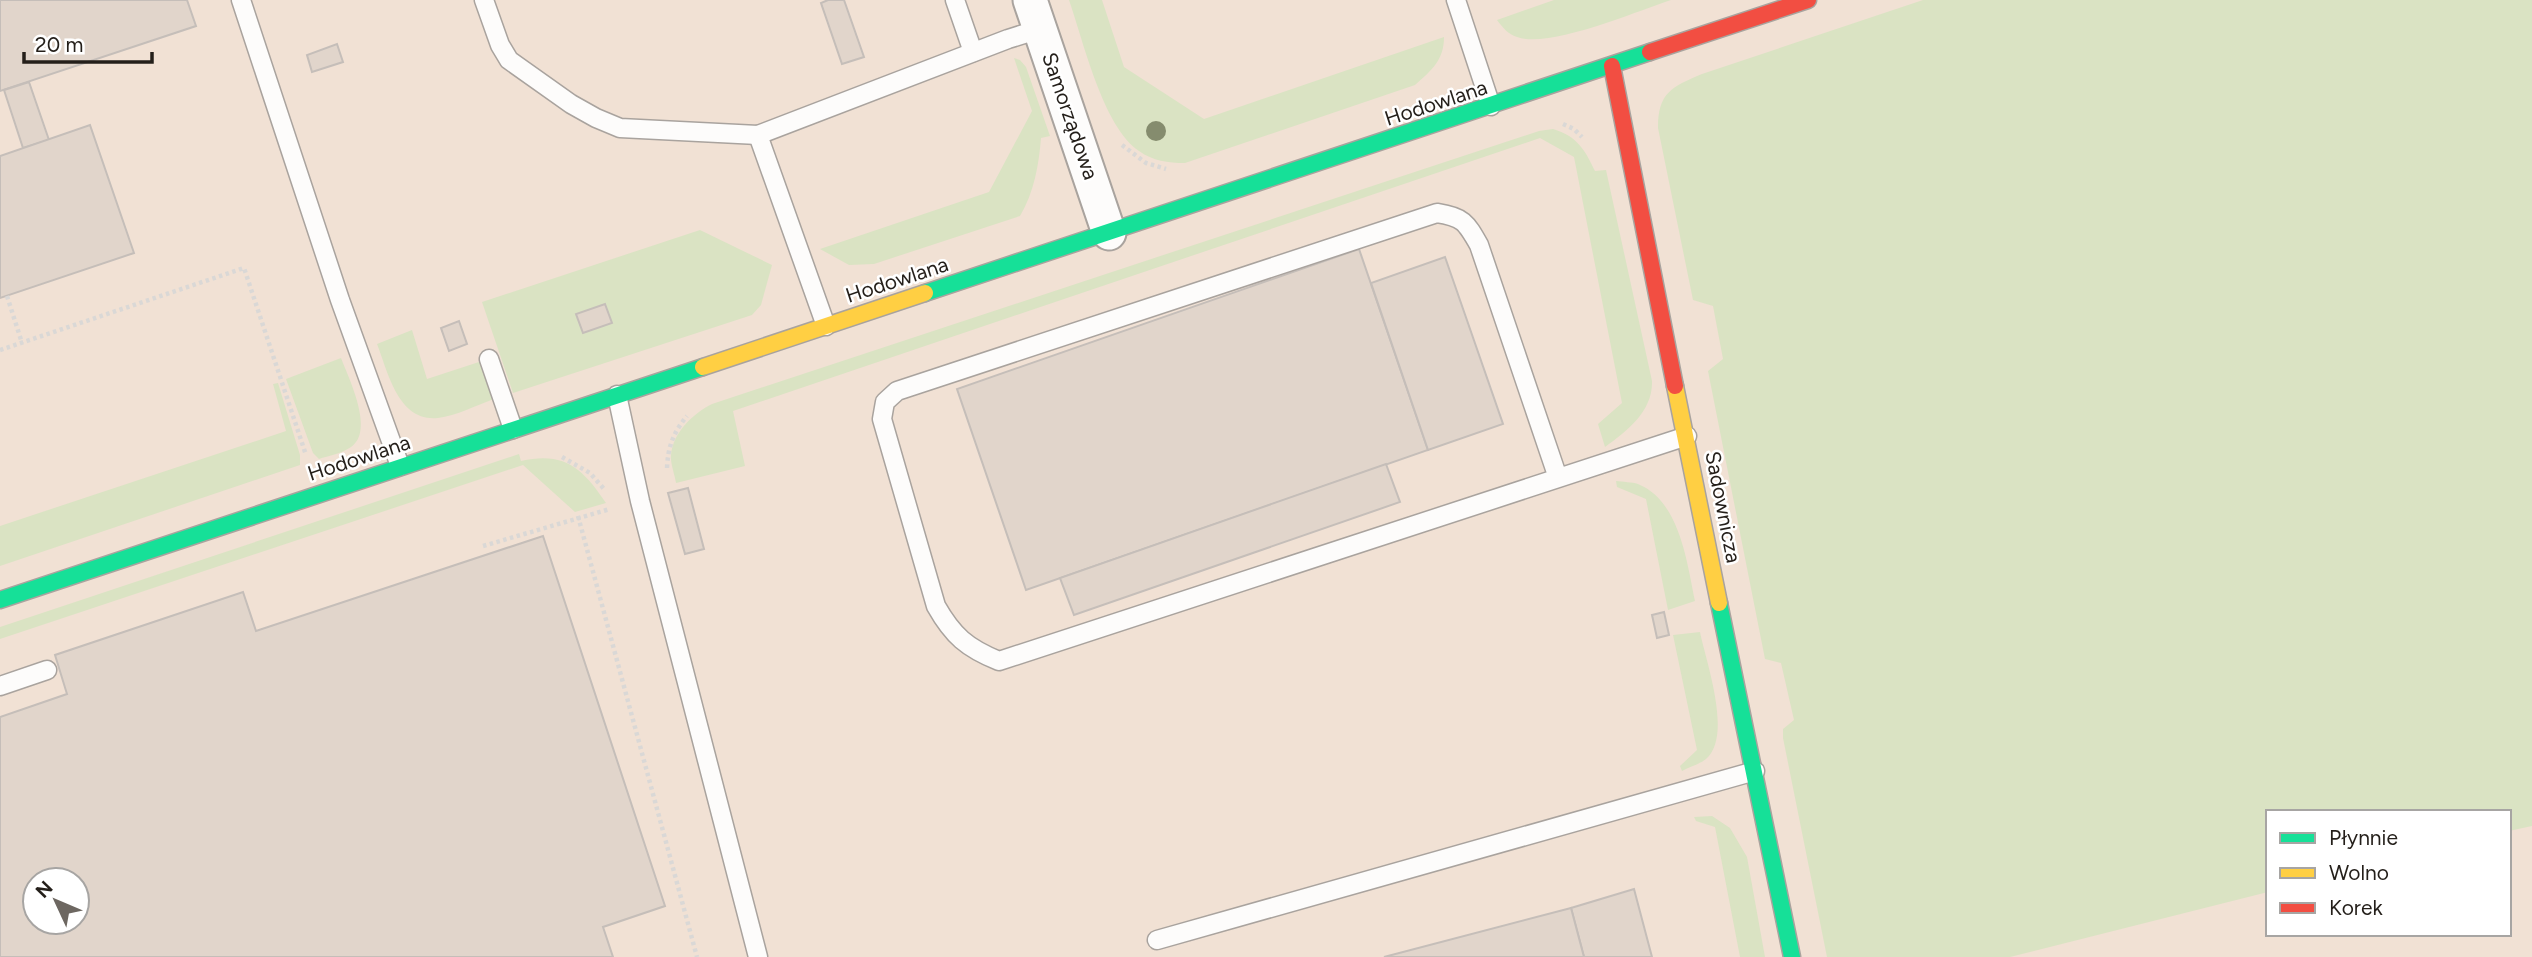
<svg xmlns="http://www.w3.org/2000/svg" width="2532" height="957" viewBox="0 0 2532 957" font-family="Figtree,sans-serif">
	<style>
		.built { fill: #f1e1d4; fill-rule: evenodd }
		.green { fill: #dae3c3 }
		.building { fill: #e1d5cb; stroke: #c5beb9; stroke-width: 2; fill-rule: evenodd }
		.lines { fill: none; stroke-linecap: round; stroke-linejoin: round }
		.lane-casing { stroke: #a9a39e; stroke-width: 21 }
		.street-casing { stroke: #a9a39e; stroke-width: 37 }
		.fast-casing { stroke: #a9a39e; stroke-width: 19 }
		.slow-casing { stroke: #a9a39e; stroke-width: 19 }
		.jam-casing { stroke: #a9a39e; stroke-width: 19 }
		.path { stroke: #dad8d6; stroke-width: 4.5; stroke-dasharray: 3.5 3.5; stroke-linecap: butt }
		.lane { stroke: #fdfcfb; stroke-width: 18 }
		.street { stroke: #fdfcfb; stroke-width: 33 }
		.fast { stroke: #16e098; stroke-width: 16 }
		.slow { stroke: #ffcf43; stroke-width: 16 }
		.jam { stroke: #f24e42; stroke-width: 16 }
		.tree { fill: #858c6e }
		.labels { text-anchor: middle; stroke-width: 5; stroke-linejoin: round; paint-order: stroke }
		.street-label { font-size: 21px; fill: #241f1a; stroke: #fff }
	</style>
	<rect width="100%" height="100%" fill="#f4ece5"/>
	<path class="built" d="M0 0H2532V957H0ZM2268 812H2509V934H2268ZM35 880H77V922H35Z"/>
	<g class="green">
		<path d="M1069 0H1102L1124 67 1204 119 1444 37C1444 60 1432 70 1415 85L1185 163C1168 163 1153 161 1139 151 1103 127 1083 40 1069 0Z"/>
		<path d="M1554 0H1671C1637 11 1549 49 1517 37 1508 34 1503 28 1497 20Z"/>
		<path d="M1923 0H2532V826L2509 831V812H2268V892L2010 957H1827L1783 738V729L1794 720 1781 663 1765 659 1708 371 1723 359 1713 306 1693 300 1658 128C1658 92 1672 87 1702 74Z"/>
		<path d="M1014 58 1020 60 1026 67 1050 136 1041 138C1039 164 1034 193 1020 216L874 264 849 265 820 249 989 192 1032 111Z"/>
		<path d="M1553 129C1577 136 1585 150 1595 171L1606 170 1652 381C1653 411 1627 431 1605 447L1598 424 1622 403 1574 157 1540 138 733 411 745 466 676 483C675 475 670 463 671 455 673 432 694 413 712 404L1539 131Z"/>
		<path d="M700 230 772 265 761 305 752 315 513 393 482 302Z"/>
		<path d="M412 330 427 379 482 361 494 399C477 405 456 416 438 418 398 422 388 372 377 344Z"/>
		<path d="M341 358C349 379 375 431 351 447 343 453 328 456 319 459L313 453 286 379Z"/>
		<path d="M278 383 300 455V465L0 566V526L286 431 273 384Z"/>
		<path d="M519 454 521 461C565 451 583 469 606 503L575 512 523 465 0 639V627Z"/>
		<path d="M1616 481C1623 482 1632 482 1638 484 1680 501 1687 563 1695 601L1668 610 1646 499 1617 487Z"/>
		<path d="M1700 632C1706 662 1733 736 1706 759 1700 764 1689 767 1682 771L1680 766 1697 750 1673 635Z"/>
		<path d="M1712 816 1730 828 1747 857 1765 957H1740L1715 827 1696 821 1694 817Z"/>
	</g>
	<g class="building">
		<path d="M0 0H187L196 26 0 91Z"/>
		<path d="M828 0H844L864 57 842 64 821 3Z"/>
		<path d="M337 44 343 62 312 72 307 55Z"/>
		<path d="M29 82 49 140 23 148 4 90Z"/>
		<path d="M90 125 134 253 0 298V156Z"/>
		<path d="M1359 249 1428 450 1026 590 957 389Z"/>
		<path d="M1445 257 1503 424 1428 450 1371 283Z"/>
		<path d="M605 304 612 323 583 333 576 314Z"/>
		<path d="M459 321 467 344 449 351 441 328Z"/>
		<path d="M1386 464 1400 502 1074 615 1060 578Z"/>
		<path d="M688 488 704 549 685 554 668 493Z"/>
		<path d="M543 536 665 906 603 927 613 957H0V717L67 694 55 655 243 592 256 631ZM35 880H77V922H35Z"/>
		<path d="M1664 612 1669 635 1657 638 1652 615Z"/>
		<path d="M1634 889 1652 957H1584L1571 908Z"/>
		<path d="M1571 908 1584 957H1384Z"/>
	</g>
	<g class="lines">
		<g class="lane-casing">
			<g id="lane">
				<path d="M241 0 340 300 400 466"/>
				<path d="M484 0 500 45 509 60 571 104 596 118 620 128 758 135"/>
				<path d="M955 0 973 52"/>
				<path d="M1456 0 1491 106"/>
				<path d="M826 326 758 135 1008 39 1040 29"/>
				<path d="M489 359 513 429"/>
				<path d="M617 395 640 501 758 957"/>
				<path d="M1558 478 1479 245C1466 222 1463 217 1437 213L897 391 885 402 882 419 936 606C953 636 967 648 999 661L1687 436"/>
				<path d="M0 686 47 670"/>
				<path d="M1157 940 1755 771"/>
			</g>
		</g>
		<g class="street-casing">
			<path id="street" d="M1030 0 1109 233"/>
		</g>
		<g class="fast-casing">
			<g id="fast">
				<path d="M925 293 1650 52"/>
				<path d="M0 600 703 367"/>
				<path d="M1719 603 1792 957"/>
			</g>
		</g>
		<g class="slow-casing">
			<g id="slow">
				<path d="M703 367 925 293"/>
				<path d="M1675 386 1719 603"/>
			</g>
		</g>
		<g class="jam-casing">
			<g id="jam">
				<path d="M1650 52 1808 0"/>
				<path d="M1612 66 1675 386"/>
			</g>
		</g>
		<g class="path">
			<path d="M1563 124 1574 129 1582 137"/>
			<path d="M1122 145 1146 163 1166 169"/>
			<path d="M7 296 22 343"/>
			<path d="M0 350 244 268 306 455"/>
			<path d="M562 457 590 473 604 489"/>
			<path d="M667 468C668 447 673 433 687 416"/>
			<path d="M578 516 697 957"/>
			<path d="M483 546 610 509"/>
		</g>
		<use href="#lane" class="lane"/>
		<use href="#street" class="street"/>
		<use href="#fast" class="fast"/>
		<use href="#slow" class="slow"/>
		<use href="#jam" class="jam"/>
	</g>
	<circle class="tree" cx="1156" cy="131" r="10"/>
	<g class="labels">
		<g class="street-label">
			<text transform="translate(1436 103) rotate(-18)" y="7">Hodowlana</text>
			<text transform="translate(1070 116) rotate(71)" y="7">Samorządowa</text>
			<text transform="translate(897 280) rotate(-18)" y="7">Hodowlana</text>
			<text transform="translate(359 458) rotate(-18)" y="7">Hodowlana</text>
			<text transform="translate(1723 507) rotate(79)" y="7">Sadownicza</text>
		</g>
	</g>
	<rect x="2266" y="810" width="245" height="126" fill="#ffffff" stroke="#a7a5a3" stroke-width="2"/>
	<rect x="2280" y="833" width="35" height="10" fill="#16e098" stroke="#a7a5a3" stroke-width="2"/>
	<text x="2329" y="845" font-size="21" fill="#241f1a">Płynnie</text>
	<rect x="2280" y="868" width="35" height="10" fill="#ffcf43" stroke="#a7a5a3" stroke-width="2"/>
	<text x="2329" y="880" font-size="21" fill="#241f1a">Wolno</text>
	<rect x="2280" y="903" width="35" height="10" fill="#f24e42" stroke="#a7a5a3" stroke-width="2"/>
	<text x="2329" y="915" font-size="21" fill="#241f1a">Korek</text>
	<g transform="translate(56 901) rotate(314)"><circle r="33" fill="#ffffff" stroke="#a7a5a3" stroke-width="2"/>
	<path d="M0-5L12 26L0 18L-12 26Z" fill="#6d6761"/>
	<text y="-10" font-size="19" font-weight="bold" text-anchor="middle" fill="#241f1a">N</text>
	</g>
	<path d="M24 52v10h128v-10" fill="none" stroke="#241f1a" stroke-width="3.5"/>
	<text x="35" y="52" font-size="21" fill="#241f1a" stroke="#ffffff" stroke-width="5" paint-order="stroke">20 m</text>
</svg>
